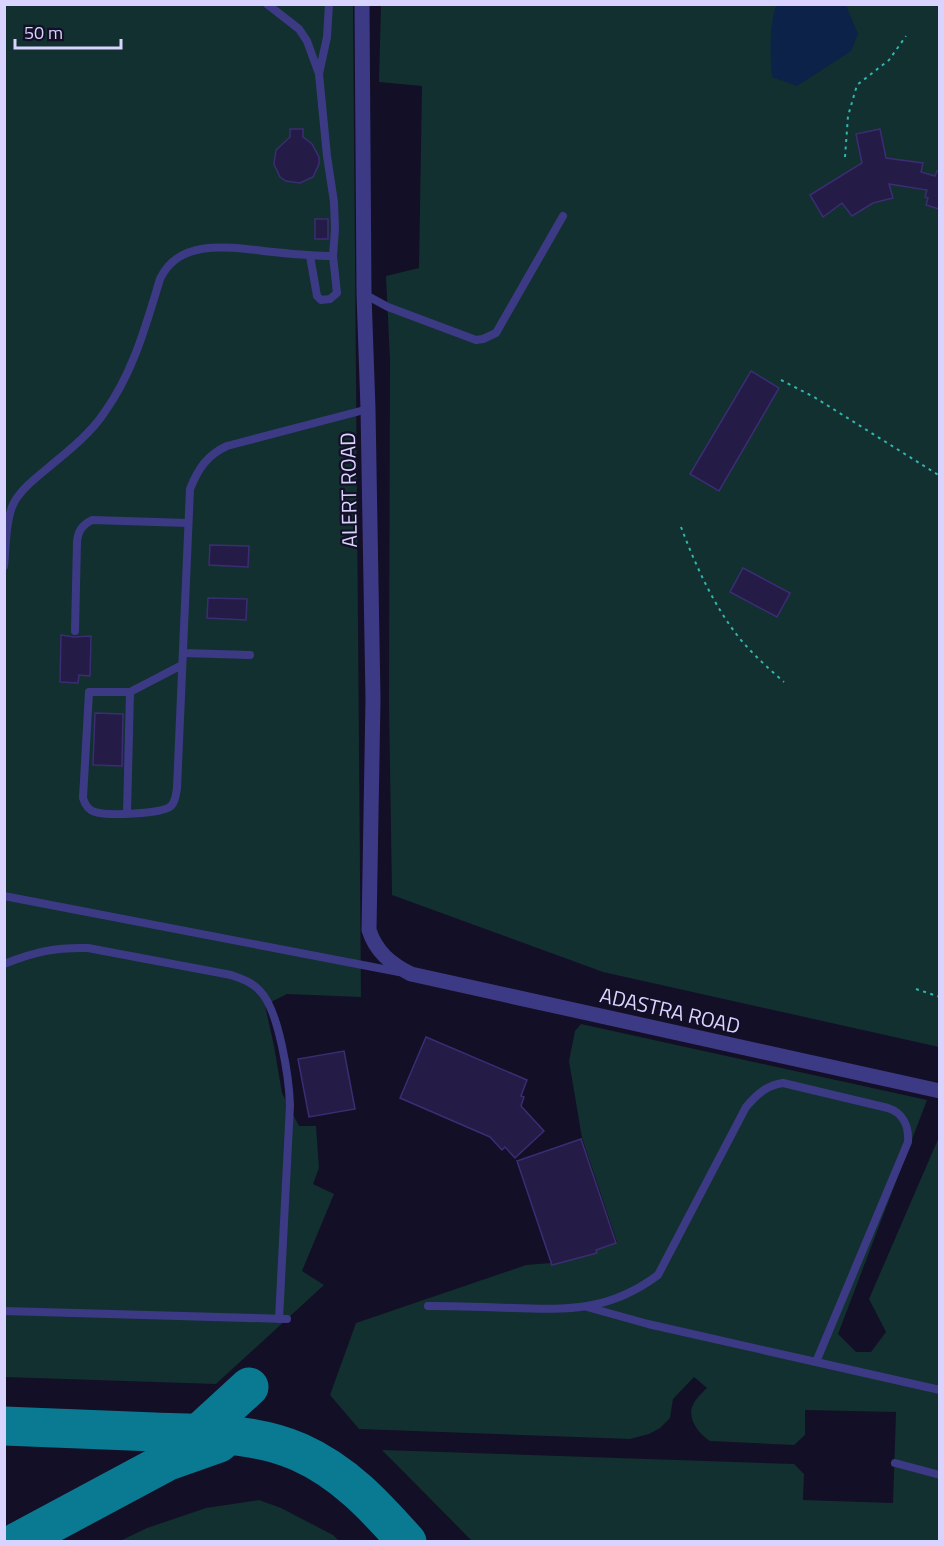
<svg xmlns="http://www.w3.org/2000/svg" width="944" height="1546" viewBox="0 0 944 1546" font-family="'Titillium Web',sans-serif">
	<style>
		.green { fill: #12302f }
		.water { fill: #0c2248 }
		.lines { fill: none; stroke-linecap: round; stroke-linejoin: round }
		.taxiway { stroke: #0a7a92; stroke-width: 39 }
		.building { fill: #241b47; stroke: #3b2d73; stroke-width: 1.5 }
		.path { stroke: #2fb8b0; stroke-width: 2; stroke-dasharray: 3 4.5; stroke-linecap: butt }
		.service { stroke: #3d3a85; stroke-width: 8 }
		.minor { stroke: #3d3a85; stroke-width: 15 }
		.labels { text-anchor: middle; stroke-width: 4.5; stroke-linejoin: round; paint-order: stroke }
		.street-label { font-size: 21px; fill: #d9d4ff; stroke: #130f26 }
	</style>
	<rect width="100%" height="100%" fill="#130f26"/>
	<g class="green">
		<path d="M5 5H353L361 997 287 994 265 1005 274 1046 282 1093 299 1126H316L319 1168 313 1184 334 1194 302 1271 324 1285 216 1384 5 1377Z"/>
		<path d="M381 5H939V1047L603 972 392 895 389 703 390 360 386 276 419 268 422 86 379 82Z"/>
		<path d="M581 1024 927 1100 838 1334 856 1352H871L886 1332 869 1299 939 1137V1541H472L382 1450 794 1464 804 1474 803 1500 893 1503 896 1412 805 1410V1435L794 1445 710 1441C699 1434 685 1417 694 1403 697 1397 703 1392 707 1388L694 1377 673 1399 670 1418 660 1428 649 1434 630 1439 359 1429 330 1395 356 1323 526 1265 551 1263 617 1242 582 1138 569 1061 575 1031Z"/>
		<path d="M259 1500 281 1508 333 1535 339 1541H120L147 1528 206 1508Z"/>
	</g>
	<path class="water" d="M776 5H846L858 34 851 51 797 86 772 77C770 52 769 29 776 5Z"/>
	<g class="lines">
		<g class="taxiway">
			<path d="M4 1426C55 1428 105 1430 155 1432 203 1434 254 1432 299 1452 344 1472 375 1506 407 1542"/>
			<path d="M188 1443 249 1387"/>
			<path d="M17 1542 168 1461 219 1443"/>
		</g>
	</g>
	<g class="building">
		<path d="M290 129H303V137L312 144 319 157V164L313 177 300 183 286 181 280 177 274 164 276 150 290 137Z"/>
		<path d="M880 129 886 158 923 163 921 172 935 176 937 171H939V209L926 205 928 198 925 197 927 190 889 184 893 198 873 203 852 216 842 203 823 217 810 195 862 163 856 134Z"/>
		<rect x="315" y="219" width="13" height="20"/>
		<path d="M751 371 779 388 719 491 690 474Z"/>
		<path d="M210 545 249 546 248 567 209 565Z"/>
		<path d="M743 568 790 593 777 617 730 592Z"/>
		<path d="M208 598 247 599 246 620 207 618Z"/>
		<path d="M61 635 74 637 91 636 90 676 79 675 78 683 60 682Z"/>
		<path d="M95 713 123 714 122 766 93 765Z"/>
		<path d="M426 1037 527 1080 521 1096 524 1097 521 1106 544 1131 515 1158 505 1147 502 1150 490 1137 400 1098Z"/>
		<path d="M344 1051 355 1109 309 1117 298 1059Z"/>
		<path d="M581 1139 616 1243 596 1250 597 1253 552 1265 517 1161Z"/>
	</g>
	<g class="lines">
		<g class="path">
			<path d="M845 157 848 116 857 85 889 60 906 36"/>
			<path d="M781 380 814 397 940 476"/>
			<path d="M681 527C695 564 713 604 737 635 751 653 767 667 784 682"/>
			<path d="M916 989 940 997"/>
		</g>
		<g class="service">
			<path d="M267 4 299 29 307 41 319 74 327 156 334 202 335 229 333 256 337 293 330 299 321 300 317 296 310 256"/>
			<path d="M319 74 327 37 329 4"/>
			<path d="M364 294 388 307 476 340 483 339 496 333 563 216"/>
			<path d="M4 566C6 548 5 525 12 507 18 491 36 478 49 467 68 451 90 434 104 413 133 373 146 325 160 279 180 236 234 248 273 252 293 254 312 256 333 256"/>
			<path d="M75 631 77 542C78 531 82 525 92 520L188 523"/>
			<path d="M183 653 250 655"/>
			<path d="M182 665 130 692H89L83 798C85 805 88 810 95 812 107 816 162 814 171 806 176 801 176 794 177 788L190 489C198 469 207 455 227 446L368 409"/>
			<path d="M127 813 130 692"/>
			<path d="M4 896 399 972"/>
			<path d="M4 964C34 952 56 947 88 948L231 975C242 979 252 982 260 991 279 1010 289 1078 290 1105L279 1319"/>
			<path d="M428 1306C456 1306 484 1307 512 1308 569 1310 610 1311 658 1275L746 1107C756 1095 767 1085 783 1083L888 1108C903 1113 909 1126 908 1142L816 1362 940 1390"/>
			<path d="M587 1307 648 1324 816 1362"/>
			<path d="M4 1311 287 1319"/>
			<path d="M895 1463 940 1475"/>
		</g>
		<path class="minor" d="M362 4 364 294 368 409 373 699 369 930C376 952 391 964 411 974L940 1091"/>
	</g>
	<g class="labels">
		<g class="street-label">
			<text transform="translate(349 490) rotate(-91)" y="7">ALERT ROAD</text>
			<text transform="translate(670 1011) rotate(13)" y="7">ADASTRA ROAD</text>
		</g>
	</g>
	<rect width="944" height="1546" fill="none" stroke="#d9d4ff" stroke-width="12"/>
	<path d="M15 39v9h106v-9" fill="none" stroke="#d9d4ff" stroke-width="3"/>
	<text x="24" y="39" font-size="18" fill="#d9d4ff" stroke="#130f26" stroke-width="4.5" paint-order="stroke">50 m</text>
</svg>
